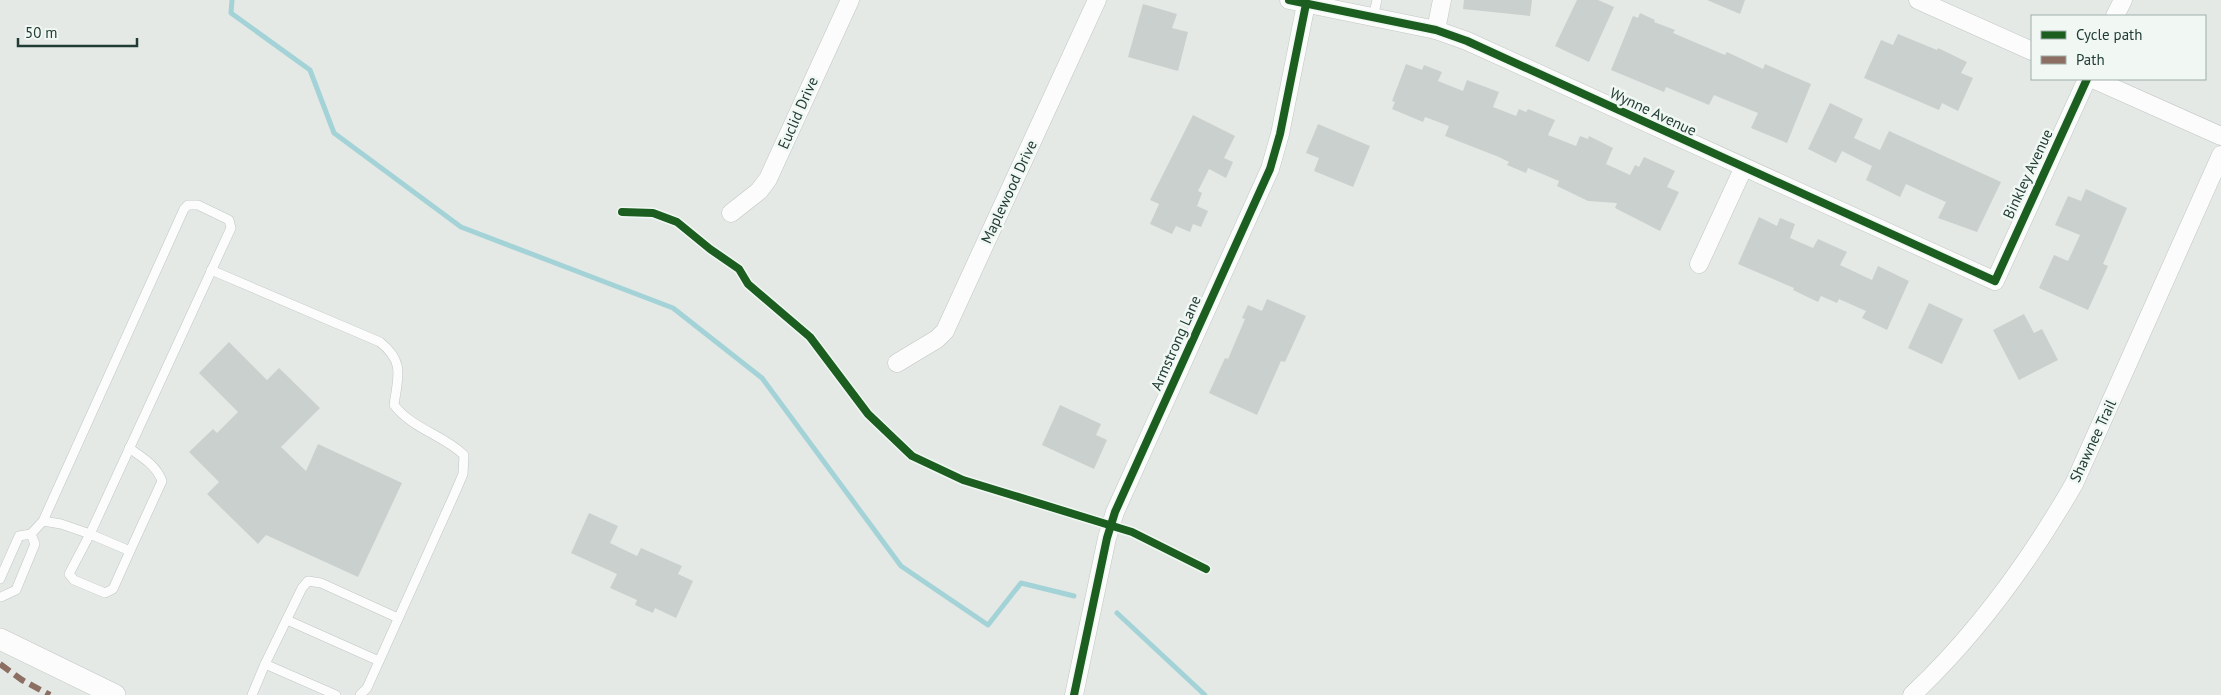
<svg xmlns="http://www.w3.org/2000/svg" width="2221" height="695" viewBox="0 0 2221 695" font-family="'PT Sans',sans-serif">
	<style>
		.lines { fill: none; stroke-linecap: round; stroke-linejoin: round }
		.stream { stroke: #a4d3d7; stroke-width: 5 }
		.building { fill: #cad0cd }
		.service-casing { stroke: #c1c6c3; stroke-width: 10 }
		.minor-casing { stroke: #c1c6c3; stroke-width: 19 }
		.tertiary-casing { stroke: #c1c6c3; stroke-width: 22 }
		.service { stroke: #fbfcfb; stroke-width: 9 }
		.minor { stroke: #fbfcfb; stroke-width: 18 }
		.tertiary { stroke: #fbfcfb; stroke-width: 21 }
		.quiet { stroke: #8d6e63; stroke-width: 6; stroke-dasharray: 12 6; stroke-linecap: butt }
		.cycleway-casing { stroke: #f1f8f4; stroke-width: 11 }
		.cycleway { stroke: #1b5e20; stroke-width: 8 }
		.labels { text-anchor: middle; stroke-width: 5; stroke-linejoin: round; paint-order: stroke }
		.street-label { font-size: 15px; fill: #213c34; stroke: #f1f8f4 }
	</style>
	<rect width="100%" height="100%" fill="#e4e9e6"/>
	<g class="lines">
		<g class="stream">
			<path d="M232 0 231 13 310 70 334 133 461 227 673 308 762 378 901 566 988 625 1021 583 1074 596"/>
			<path d="M1117 613 1205 695"/>
		</g>
	</g>
	<g class="building">
		<path d="M1464 0H1532L1530 16 1463 9Z"/>
		<path d="M1577 0H1598L1614 7 1589 62 1555 46Z"/>
		<path d="M1707 0H1745L1740 14Z"/>
		<path d="M1143 4 1177 14 1172 28 1188 32 1178 71 1128 57Z"/>
		<path d="M1640 13 1655 20 1654 22 1675 30 1673 33 1725 55 1727 52 1763 69 1765 64 1811 84 1787 143 1751 128 1758 113 1726 100 1714 95 1709 105 1666 87 1664 92 1611 70 1633 16 1638 18Z"/>
		<path d="M1898 34 1937 50 1938 48 1967 62 1961 73 1973 78 1958 111 1942 103 1939 110 1864 78 1881 40 1893 45Z"/>
		<path d="M1406 64 1422 70 1424 65 1442 72 1438 81 1463 91 1467 80 1499 92 1493 107 1516 116 1519 109 1526 112 1528 109 1555 120 1548 135 1576 146 1580 136 1588 139 1589 136 1613 148 1606 164 1630 175 1635 165 1639 167 1644 157 1675 171 1667 187 1679 192 1660 231 1615 208 1617 203 1588 201 1557 186 1559 181 1528 168 1526 173 1507 165 1509 162 1499 157 1445 136 1449 126 1425 117 1423 122 1392 109 1395 102 1392 101Z"/>
		<path d="M1830 103 1863 119 1854 138 1880 150 1889 131 2001 182 1977 232 1938 218 1946 202 1919 190 1906 184 1900 197 1866 180 1872 166 1842 151 1836 163 1808 149Z"/>
		<path d="M1193 115 1235 136 1224 158 1233 162 1226 178 1209 169 1198 191 1202 193 1197 206 1208 211 1201 227 1193 224 1190 232 1176 226 1172 234 1150 224 1159 204 1150 200Z"/>
		<path d="M1318 124 1370 146 1353 187 1314 171 1319 158 1306 153Z"/>
		<path d="M2086 189 2127 208 2103 264 2108 266 2088 310 2039 288 2054 255 2068 261 2080 235 2055 225 2068 196 2081 201Z"/>
		<path d="M1759 217 1777 226 1780 218 1795 224 1790 238 1813 248 1818 239 1847 252 1840 265 1872 280 1878 266 1909 281 1887 330 1862 318 1866 311 1839 299 1837 303 1821 296 1818 302 1793 290 1794 288 1738 264Z"/>
		<path d="M1267 299 1306 316 1285 362 1281 361 1257 415 1209 393 1225 358 1228 359 1245 319 1242 318 1248 305 1262 311Z"/>
		<path d="M1929 303 1963 319 1942 364 1908 348Z"/>
		<path d="M2024 314 2034 333 2042 329 2058 360 2019 380 1993 330Z"/>
		<path d="M229 342 267 380 279 368 320 408 281 447 306 471 318 444 402 483 358 577 266 535 258 544 207 494 219 482 189 452 213 429 217 433 238 412 199 373Z"/>
		<path d="M1060 405 1101 424 1096 435 1107 440 1094 469 1042 445Z"/>
		<path d="M589 513 618 526 610 543 637 556 641 548 682 566 678 574 693 581 676 618 655 608 653 613 635 605 637 600 610 588 617 574 571 553Z"/>
	</g>
	<g class="lines">
		<g class="service-casing">
			<g id="service">
				<path d="M1373 17 1377 0"/>
				<path d="M211 270 380 342C405 362 398 376 394 405 414 430 442 434 464 455L463 474 454 495 367 688 360 695"/>
				<path d="M129 448C143 458 156 465 162 481L130 551 90 534 69 574 74 580 105 593 113 589 130 551"/>
				<path d="M31 534 43 521 184 209 188 205H198L229 220 231 228 90 534 61 524 43 521"/>
				<path d="M0 579 19 536 31 534 35 544 16 590 1 597"/>
				<path d="M287 620 379 661"/>
				<path d="M252 695 265 664"/>
				<path d="M336 695 265 664 302 588 308 581 321 583 398 618"/>
			</g>
		</g>
		<g class="minor-casing">
			<g id="minor">
				<path d="M1289 0 1436 30 1467 41 1995 281 2087 79"/>
				<path d="M1918 0 2032 51"/>
				<path d="M2115 16 2123 0"/>
				<path d="M1436 30 1442 0"/>
				<path d="M2093 79 2221 136"/>
				<path d="M731 213 759 191 768 179 850 0"/>
				<path d="M1699 264 1743 169"/>
				<path d="M897 363 937 339 945 331 1097 0"/>
				<path d="M1074 695 1107 538 1115 512 1270 169 1280 134 1306 4"/>
				<path d="M1912 695C1978 633 2029 562 2074 484L2221 155"/>
			</g>
		</g>
		<g class="tertiary-casing">
			<path id="tertiary" d="M0 639 115 695"/>
		</g>
		<use href="#service" class="service"/>
		<use href="#minor" class="minor"/>
		<use href="#tertiary" class="tertiary"/>
		<path class="quiet" d="M0 664 22 680 50 695"/>
		<g class="cycleway-casing">
			<g id="cycleway">
				<path d="M1289 0 1436 30 1467 41 1995 281 2087 79"/>
				<path d="M622 212 653 213 677 222 710 249 739 269 748 284 810 337 868 414 912 456 963 480 1132 532 1206 569"/>
				<path d="M1074 695 1107 538 1115 512 1270 169 1280 134 1306 4"/>
			</g>
		</g>
		<use href="#cycleway" class="cycleway"/>
	</g>
	<g class="labels">
		<g class="street-label">
			<text transform="translate(1653 112) rotate(25)" y="5">Wynne Avenue</text>
			<text transform="translate(798 113) rotate(-66)" y="5">Euclid Drive</text>
			<text transform="translate(2028 174) rotate(-65)" y="5">Binkley Avenue</text>
			<text transform="translate(1009 192) rotate(-65)" y="5">Maplewood Drive</text>
			<text transform="translate(1176 343) rotate(-66)" y="5">Armstrong Lane</text>
			<text transform="translate(2093 441) rotate(-65)" y="5">Shawnee Trail</text>
		</g>
	</g>
	<rect x="2031" y="15" width="175" height="65" fill="#f1f8f4" stroke="#9eada7"/>
	<rect x="2041" y="31" width="25" height="8" fill="#1b5e20" stroke="#9eada7"/>
	<text x="2076" y="40" font-size="15" fill="#213c34">Cycle path</text>
	<rect x="2041" y="56" width="25" height="8" fill="#8d6e63" stroke="#9eada7"/>
	<text x="2076" y="65" font-size="15" fill="#213c34">Path</text>
	<path d="M18 38v8h119v-8" fill="none" stroke="#213c34" stroke-width="2.5"/>
	<text x="25" y="38" font-size="15" fill="#213c34" stroke="#f1f8f4" stroke-width="4" paint-order="stroke">50 m</text>
</svg>
